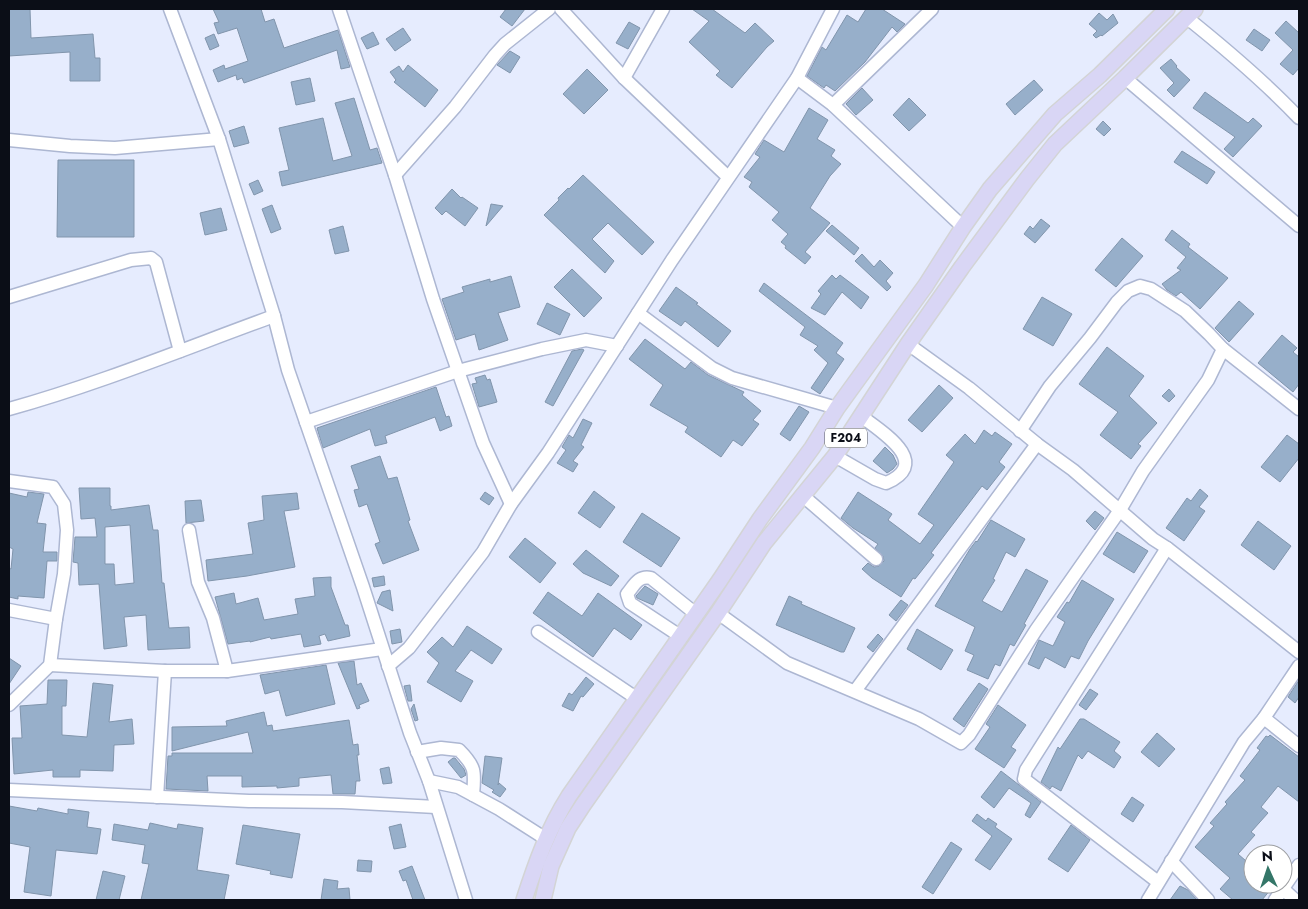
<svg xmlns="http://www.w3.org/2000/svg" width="1308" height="909" viewBox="0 0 1308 909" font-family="Jost,sans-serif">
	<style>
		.building { fill: #97afca; stroke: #8195ac; fill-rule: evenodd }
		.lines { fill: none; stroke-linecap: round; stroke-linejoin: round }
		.minor-casing { stroke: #adb7d2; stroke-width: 15 }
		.major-casing { stroke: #d3d4d5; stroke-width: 18 }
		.minor { stroke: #fff; stroke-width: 12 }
		.major { stroke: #d9d6f5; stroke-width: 15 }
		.labels { text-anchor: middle; stroke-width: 4; stroke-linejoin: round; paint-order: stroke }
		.shield { fill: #fff; stroke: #54565d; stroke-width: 1 }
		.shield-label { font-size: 12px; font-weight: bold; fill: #0b0e17 }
	</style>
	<rect width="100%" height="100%" fill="#e6ecfe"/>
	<g class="building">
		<path d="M9 9H30L31 38 93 34 95 58H100V81H70V52L9 56Z"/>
		<path d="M213 9H261L265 22 274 19 284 48 338 30 350 67 341 69 337 50 244 83 242 78 237 80 236 75 218 82 213 70 224 65 225 69 248 61 237 28 218 34 214 23 219 22Z"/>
		<path d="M506 9H525L512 26 500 17Z"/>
		<path d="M692 9H712L745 33 755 23 774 41 767 47 732 88 716 75 720 71 689 42 709 21Z"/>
		<path d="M866 9H882L905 24 897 32 892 27 865 62 835 91 826 85 824 88 807 76 822 47 826 50 847 15 858 22Z"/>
		<path d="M1099 13 1107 20 1113 14 1118 23 1102 36 1101 35 1096 38 1093 35 1097 31 1089 24Z"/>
		<path d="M1286 21 1299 33V68L1293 75 1280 64 1293 50 1275 33Z"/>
		<path d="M629 22 640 28 628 49 616 43Z"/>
		<path d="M403 28 411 40 395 51 386 39Z"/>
		<path d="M1254 29 1270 40 1262 51 1246 40Z"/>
		<path d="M373 32 379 44 367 49 361 38Z"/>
		<path d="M214 34 219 46 210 50 205 38Z"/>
		<path d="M510 51 520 57 510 73 497 65Z"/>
		<path d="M1171 59 1177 66 1176 67 1190 80 1174 97 1167 90 1174 83 1160 68Z"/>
		<path d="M408 65 438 90 425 107 394 82 396 80 390 72 399 66 403 72Z"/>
		<path d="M587 69 608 90 584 114 563 94Z"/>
		<path d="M310 78 315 101 296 105 291 82Z"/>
		<path d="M1034 80 1043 90 1015 115 1006 104Z"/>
		<path d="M862 88 873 100 856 115 846 104Z"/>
		<path d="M1205 92 1248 123 1253 118 1262 126 1233 157 1224 149 1235 137 1193 108Z"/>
		<path d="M354 98 370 150 377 148 382 163 282 186 279 172 289 170 279 128 323 118 333 161 352 156 335 103Z"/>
		<path d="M909 98 926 115 909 131 893 115Z"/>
		<path d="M809 108 828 120 817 139 835 150 831 156 841 164 830 176 810 208 830 223 805 252 811 257 805 264 785 248 786 246 781 242 788 234 772 220 779 212 749 187 752 182 744 177 760 157 755 154 764 140 784 152Z"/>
		<path d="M1103 121 1111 129 1104 136 1096 129Z"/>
		<path d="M244 126 249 143 234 147 229 131Z"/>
		<path d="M1182 151 1215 172 1207 184 1174 162Z"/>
		<path d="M58 160H134V237H57Z"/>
		<path d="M583 175 654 242 642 255 608 223 592 239 614 261 605 273 544 215 559 200 558 198 568 188 569 189Z"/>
		<path d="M258 180 263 191 254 195 249 184Z"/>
		<path d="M452 189 461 198 462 197 478 208 465 226 446 211 442 215 435 208Z"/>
		<path d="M491 204 503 206 486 226Z"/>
		<path d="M272 205 281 229 271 233 262 209Z"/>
		<path d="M221 208 227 230 205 235 200 213Z"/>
		<path d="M1041 219 1050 226 1035 243 1024 234 1030 226 1033 229Z"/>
		<path d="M832 225 859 248 854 255 826 231Z"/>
		<path d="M343 226 349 251 335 254 329 230Z"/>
		<path d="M1172 230 1190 244 1188 247 1228 278 1200 309 1181 292 1176 296 1167 290 1162 284 1181 270 1177 268 1186 257 1165 240Z"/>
		<path d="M1122 238 1143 256 1116 287 1095 270Z"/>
		<path d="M862 254 874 267 880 260 893 273 886 281 891 287 887 291 855 261Z"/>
		<path d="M572 269 602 298 584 317 554 287Z"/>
		<path d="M832 275 836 279 840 275 869 297 861 309 842 292 825 315 811 308 821 294 818 291Z"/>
		<path d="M511 276 520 307 498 313 508 340 479 350 475 334 456 340 442 299 464 292 462 287 490 279V282Z"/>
		<path d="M764 283 843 343 836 353 844 359 820 394 811 388 828 363 814 350 818 346 800 335 805 327 759 291Z"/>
		<path d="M676 287 698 303 696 304 731 331 718 347 685 321 681 326 659 311Z"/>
		<path d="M1042 297 1072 314 1053 346 1023 329Z"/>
		<path d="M1239 301 1254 314 1229 342 1215 328Z"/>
		<path d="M547 303 570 314 560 335 537 324Z"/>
		<path d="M1282 335 1297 348 1293 352 1299 357V384L1293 392 1258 363Z"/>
		<path d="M645 339 685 369 691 362 708 375 744 392 742 395 761 411 753 420 759 424 742 446 733 440 721 457 685 432 688 427 650 405 663 385 629 359Z"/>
		<path d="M1107 347 1144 376 1129 396 1157 423 1138 444 1141 446 1131 459 1100 435 1118 412 1079 384Z"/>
		<path d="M582 349 584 350 553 406 545 402 572 351Z"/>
		<path d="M485 375 487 380 490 379 497 402 479 407 472 384 477 383 475 378Z"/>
		<path d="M939 385 953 398 922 432 908 420Z"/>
		<path d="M436 387 446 417 449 416 452 426 440 431 435 417 385 436 387 443 375 446 370 429 323 448 317 428Z"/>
		<path d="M1169 389 1175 396 1169 402 1162 396Z"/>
		<path d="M799 406 809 412 790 441 780 434Z"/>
		<path d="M583 419 592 423 581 445 584 447 573 461 578 464 573 472 557 463 566 450 562 447 569 435 573 438Z"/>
		<path d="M984 430 992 436 995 432 1012 444 999 462 1005 467 987 490 982 486 931 553 934 555 915 579 913 578 901 597 872 578 862 569 868 563 874 567 879 566 884 561 883 556 875 548 878 544 853 528 841 518 858 492 892 514 888 520 920 544 934 525 918 514 954 462 946 455 965 434 975 444Z"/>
		<path d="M1287 435 1299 444V458L1280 482 1261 467Z"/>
		<path d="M885 447 893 455 897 464 893 469 887 473 873 461Z"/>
		<path d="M380 456 388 479 397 477 410 520 408 521 419 550 383 564 375 544 380 542 367 504 359 507 354 490 359 489 351 466Z"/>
		<path d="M79 488H110V506H111V510L149 505 153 530H158L162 583H164L169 628 189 627 190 648 148 650 146 615 124 617 127 646 104 649 99 584 79 585 78 563 73 562 75 537H97L95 518 81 519ZM130 525 134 583 115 585 114 564H105V527Z"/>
		<path d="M1200 489 1208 496 1199 507 1205 511 1184 541 1166 528 1187 498 1191 501Z"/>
		<path d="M594 491 615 507 600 528 578 513Z"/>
		<path d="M28 492 44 494 37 523 46 524 43 552H57V561H47L44 598 18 596V599L9 597V568L11 569 13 549 9 547V493L27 497Z"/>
		<path d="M485 492 494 498 489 505 480 499Z"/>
		<path d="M297 493 299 509 284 511 295 567 247 576 208 581 206 560 253 554 248 523 264 520 262 496Z"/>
		<path d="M201 500 204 521 186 523 185 501Z"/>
		<path d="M1095 511 1104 518 1095 530 1086 521Z"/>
		<path d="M642 513 680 538 661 567 623 542Z"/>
		<path d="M991 520 1025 539 1015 557 1006 552 993 579 995 580 982 601 1002 612 1026 569 1048 581 1024 624 1026 625 1014 646 1010 644 1000 666 995 664 988 679 967 670 974 655 965 651 975 627 935 606 970 549 976 541 977 542Z"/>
		<path d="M1258 521 1291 546 1274 570 1241 545Z"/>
		<path d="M1117 532 1148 551 1134 573 1103 554Z"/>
		<path d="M525 538 556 563 540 583 509 557Z"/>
		<path d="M586 550 619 576 611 586 583 573 573 564Z"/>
		<path d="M384 576 385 585 374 587 372 578Z"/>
		<path d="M331 577V587L345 625H348L350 636 328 641 325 634 319 636 321 644 304 647 301 634 271 639 270 637 250 642V641L228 644 215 597 234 593 236 604 258 598 264 620 298 614 295 599 315 596 313 578Z"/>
		<path d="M1082 580 1114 599 1088 641 1079 659 1071 656 1065 668 1045 657 1039 669 1028 664 1039 640 1053 646 1065 622 1057 617 1067 602 1069 603Z"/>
		<path d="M645 586 658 594 653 605 637 598 636 596Z"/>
		<path d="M390 590 393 611 377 603 382 592Z"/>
		<path d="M548 592 582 616 598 593 642 625 631 640 614 628 593 657 533 613Z"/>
		<path d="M789 596 802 602 801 604 855 628 844 652H841L776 625Z"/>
		<path d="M901 600 908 605 896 621 889 615Z"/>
		<path d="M467 626 502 649 492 664 471 650 455 671 473 681 461 702 427 682 439 663 427 652 442 637 453 647Z"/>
		<path d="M400 629 402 642 392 644 390 631Z"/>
		<path d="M917 629 953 650 941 670 907 649Z"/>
		<path d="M878 634 883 639 873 652 867 647Z"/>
		<path d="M9 658 21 666 9 684Z"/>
		<path d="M354 661 357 685 361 683 369 701 359 705 360 708 357 709 338 663Z"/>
		<path d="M326 665 335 704 286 716 279 690 265 694 260 675Z"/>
		<path d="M586 677 594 684 583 697 581 696 573 711 562 706 569 693 572 695Z"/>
		<path d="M48 680H67L66 706H62V735L87 737 93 683 113 685 109 722 132 719 134 744 114 745 113 771 80 770V777H53V770L14 774 12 738H22L20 706 47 704Z"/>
		<path d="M1299 680V697L1295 703 1288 697Z"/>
		<path d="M979 683 988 689 964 727 953 719Z"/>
		<path d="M410 685 412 701H408L404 686Z"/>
		<path d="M1090 689 1098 694 1086 710 1079 705Z"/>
		<path d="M414 704 418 720 415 721 411 709Z"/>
		<path d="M998 705 1026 725 1011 747 1016 750 1004 768 975 749 990 727 986 724Z"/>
		<path d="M264 712 267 726 272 725 273 731 349 720 353 745 358 744 359 755H357L360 781H356L355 794H333L331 775 299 778V786L277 788V786L242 787V776H207L208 791 166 789 168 756H172V753H253L248 732 172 751V727L227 726 226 721Z"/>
		<path d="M1080 719H1084L1120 742 1114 751 1121 757 1114 768 1088 751 1082 759 1078 755 1061 791 1052 786 1050 789 1041 782 1058 747 1060 749Z"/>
		<path d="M1157 733 1175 749 1159 767 1141 752Z"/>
		<path d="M1270 735 1299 757V802L1278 786 1261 807 1268 813 1251 832 1255 835 1238 854 1253 867V884H1275L1262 900H1233L1220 889 1230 878 1195 847 1214 826 1210 823 1227 804 1225 802 1245 780 1240 776 1260 750 1257 748 1266 736 1268 737Z"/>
		<path d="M485 756 502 758 498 785 499 783 506 789 500 797 492 792 494 790 482 783Z"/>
		<path d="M453 758H455L464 769 466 775 461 778 448 762Z"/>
		<path d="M389 767 392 783 383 784 380 769Z"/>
		<path d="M1001 771 1041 802 1030 818 1025 815 1031 803 1009 788 994 808 981 797Z"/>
		<path d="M1132 797 1144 805 1133 822 1121 814Z"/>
		<path d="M9 806 37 811 38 808 68 814V809L89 812 87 827 101 829 97 854 56 850 51 896 24 892 30 847 9 843Z"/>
		<path d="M977 814 986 821 988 818 997 824 995 827 1012 839 990 870 975 860 992 836 972 821Z"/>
		<path d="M150 823 177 829 178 824 203 828 197 870 229 875 224 900H141L149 864 142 863 145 845 112 840 114 824 148 830Z"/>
		<path d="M401 824 406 847 394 849 389 827Z"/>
		<path d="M243 825 300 834 292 878 270 874 271 871 236 864Z"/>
		<path d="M1071 825 1090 840 1068 872 1048 859Z"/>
		<path d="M951 842 962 849 933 894 922 887Z"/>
		<path d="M358 860 372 861 371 872 357 871Z"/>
		<path d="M412 866 425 900H413L406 880 403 881 399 871Z"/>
		<path d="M103 871 125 876 119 900H96Z"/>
		<path d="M324 879 338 881 337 889 349 888 350 900H321Z"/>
		<path d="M1180 886 1188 890 1197 900H1170Z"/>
	</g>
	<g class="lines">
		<g class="minor-casing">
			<g id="minor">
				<path d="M170 9 219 139 274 316 288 370 363 587 410 733 429 781 466 900"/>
				<path d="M339 9 395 175 433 299 483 443 511 504"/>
				<path d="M561 9 624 78 728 177"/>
				<path d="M1186 17C1226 49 1264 81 1299 118"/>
				<path d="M624 78 663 9"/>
				<path d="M797 78 833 105 963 227"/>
				<path d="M1125 78 1299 226"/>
				<path d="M833 105 932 9"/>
				<path d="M9 140 70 146 115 148 219 139"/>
				<path d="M395 175 455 107 495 55 505 44 549 9"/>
				<path d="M9 297 131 260 151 258 156 262 180 351"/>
				<path d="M638 313 712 368 732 378 837 408"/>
				<path d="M908 344 969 388 1037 444 1073 470 1153 539 1167 548 1299 652"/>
				<path d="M9 409C99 384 186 348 274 316"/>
				<path d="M306 422 458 371 542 349 586 340 617 346"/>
				<path d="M1020 431 1050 386 1090 338 1117 302 1128 291 1140 286 1151 289 1185 311 1209 334 1223 349 1299 409"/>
				<path d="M835 456 875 479 886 483C933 463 882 432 861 416"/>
				<path d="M9 481 53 487 64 504 67 530 64 574 56 619 50 665 9 705"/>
				<path d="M802 495 876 559"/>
				<path d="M189 530 198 582 213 618 227 671"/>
				<path d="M9 610 56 619"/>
				<path d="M718 613 787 663 919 719 961 743 969 735 1036 630 1120 510 1143 471 1208 380 1223 349"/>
				<path d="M538 632 636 698"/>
				<path d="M680 636 630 603 627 594C634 586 638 575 651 578L696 614"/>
				<path d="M50 665 165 671H227L382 649"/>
				<path d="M388 666 409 648 483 552 511 504 548 453 672 260 797 78 833 9"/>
				<path d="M855 691 1037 444"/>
				<path d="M1264 718 1299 746"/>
				<path d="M417 752 441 748 459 750C476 767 475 772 473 795"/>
				<path d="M429 781 458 787 499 809 546 839"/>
				<path d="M9 790 249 801 342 802 436 807"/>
				<path d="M157 797 165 671"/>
				<path d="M1171 861 1208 900"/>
				<path d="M1158 882 1024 779 1026 770 1167 548"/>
				<path d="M1282 888 1295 900"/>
				<path d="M1148 900 1244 742 1264 718 1299 666"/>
				<path d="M1275 900 1299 865"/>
			</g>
		</g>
		<g class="major-casing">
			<g id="major">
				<path d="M524 900C536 863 548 829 569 796L720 580 760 519 812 448 837 408 926 285 963 227 990 189 1055 114 1100 75 1167 9"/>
				<path d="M543 900 551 866 568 828 583 805 718 613 764 543 835 456 908 344 962 267 1027 179 1055 144 1125 78 1195 9"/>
			</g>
		</g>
		<use href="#minor" class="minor"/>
		<use href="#major" class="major"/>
	</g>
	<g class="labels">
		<rect class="shield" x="825" y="428.5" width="42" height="19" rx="4"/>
		<g class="shield-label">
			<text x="846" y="442">F204</text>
		</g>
	</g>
	<rect width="1308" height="909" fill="none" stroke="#0b0e17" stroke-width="20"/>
	<g transform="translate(1268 869) rotate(357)"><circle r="24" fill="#ffffff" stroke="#9d9fa2"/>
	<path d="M0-4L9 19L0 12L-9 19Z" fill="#347668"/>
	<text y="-8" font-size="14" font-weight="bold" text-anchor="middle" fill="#0b0e17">N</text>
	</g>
</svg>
